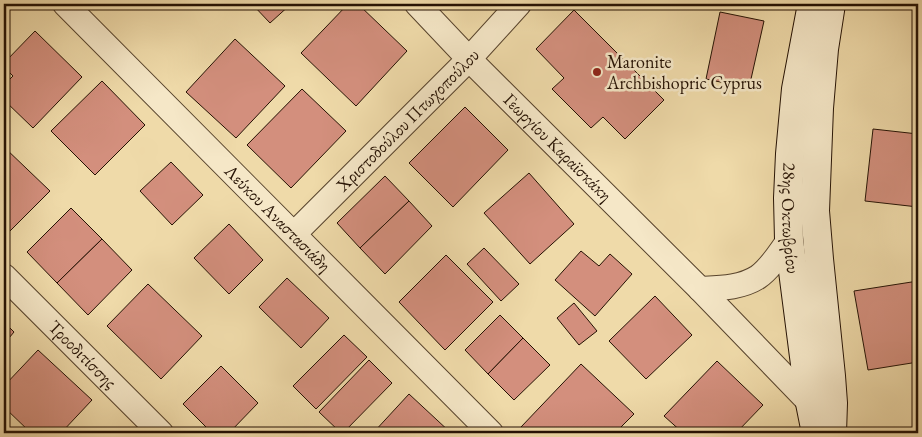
<svg xmlns="http://www.w3.org/2000/svg" width="922" height="437" viewBox="0 0 922 437" font-family="'EB Garamond',serif">
	<style>
		.building { fill: #d38f7d; stroke: #241103 }
		.lines { fill: none; stroke-linecap: round; stroke-linejoin: round }
		.street-casing { stroke: #57432c; stroke-width: 26 }
		.secondary-casing { stroke: #241103; stroke-width: 30 }
		.street { stroke: #f5e7c7; stroke-width: 24 }
		.secondary { stroke: #f5e7c7; stroke-width: 28 }
		.poi-dot { fill: #8f2418; stroke: #f5e7c7; stroke-width: 2 }
		.labels { text-anchor: middle; stroke-width: 5; stroke-linejoin: round; paint-order: stroke }
		.poi-label { font-size: 18px; fill: #241103; stroke: #f5e7c7; text-anchor: start }
		.street-label { font-size: 18px; fill: #241103; stroke: #f5e7c7 }
	</style>
	<rect width="100%" height="100%" fill="#efdaa9"/>
	<filter id="stains"><feTurbulence type="fractalNoise" baseFrequency=".004" numOctaves="4"/><feColorMatrix values="0 0 0 0 .2 0 0 0 0 .09 0 0 0 0 .02 0 0 0 .5 -.17"/></filter>
	<radialGradient id="worn" r=".72"><stop offset=".6" stop-color="#630" stop-opacity="0"/><stop offset="1" stop-color="#630" stop-opacity=".3"/></radialGradient>
	<g class="building">
		<path d="M252 4H291L270 23Z"/>
		<path d="M348 4H358L407 51 356 106 301 53Z"/>
		<path d="M701 4H726L725 9Z"/>
		<path d="M574 10 664 100 625 139 603 117 591 128 552 89 564 78 536 49Z"/>
		<path d="M720 12 764 21 749 88 706 79Z"/>
		<path d="M35 31 82 77 33 128 4 100V85L13 76 4 67V63Z"/>
		<path d="M235 39 285 86 236 138 186 92Z"/>
		<path d="M102 81 145 125 95 175 51 131Z"/>
		<path d="M302 89 346 131 291 188 247 145Z"/>
		<path d="M465 107 508 150 453 207 409 163Z"/>
		<path d="M873 129 918 134V207L865 201Z"/>
		<path d="M4 147 50 191 8 233 4 228Z"/>
		<path d="M171 162 203 195 172 225 140 191Z"/>
		<path d="M529 173 574 224 530 264 484 213Z"/>
		<path d="M385 176 409 201 360 248 337 223Z"/>
		<path d="M409 201 432 226 385 274 360 248Z"/>
		<path d="M71 208 102 239 57 283 27 252Z"/>
		<path d="M229 224 263 260 229 294 194 258Z"/>
		<path d="M102 239 132 270 88 315 57 283Z"/>
		<path d="M484 248 519 284 501 301 467 264Z"/>
		<path d="M581 251 599 266 610 254 632 274 595 316 555 280Z"/>
		<path d="M446 255 493 302 445 350 399 302Z"/>
		<path d="M287 278 329 318 301 348 259 307Z"/>
		<path d="M918 281V362L868 370 854 291Z"/>
		<path d="M148 284 202 336 161 379 107 326Z"/>
		<path d="M655 296 692 335 646 379 609 341Z"/>
		<path d="M574 303 597 331 579 345 557 318Z"/>
		<path d="M500 315 523 338 488 374 465 350Z"/>
		<path d="M4 322 14 332 4 344Z"/>
		<path d="M344 335 367 357 316 409 293 386Z"/>
		<path d="M523 338 550 365 514 400 488 374Z"/>
		<path d="M38 350 92 400 61 433H31L4 407V386Z"/>
		<path d="M369 360 392 383 343 433H341L319 412Z"/>
		<path d="M717 361 763 405 736 433H683L664 416Z"/>
		<path d="M581 364 634 414 615 433H527L521 427Z"/>
		<path d="M221 366 258 403 229 433H212L183 404Z"/>
		<path d="M409 394 451 433H373Z"/>
	</g>
	<g class="lines">
		<g class="street-casing">
			<g id="street">
				<path id="s1" d="M65 4 491 433"/>
				<path id="s2" d="M417 4 469 59 700 289 810 403"/>
				<path id="s3" d="M294 234 469 59 519 4"/>
				<path id="s4" d="M4 276 161 433"/>
				<path d="M700 289C720 288 741 288 758 277 771 268 780 252 789 240"/>
			</g>
		</g>
		<g class="secondary-casing">
			<g id="secondary">
				<path id="s5" d="M812 4 796 89 790 154 788 198 789 240 810 403 816 433"/>
				<path d="M831 4 824 49 819 108 815 211 819 259 831 376 833 403 832 433"/>
			</g>
		</g>
		<use href="#street" class="street"/>
		<use href="#secondary" class="secondary"/>
	</g>
	<circle class="poi-dot" cx="597" cy="72" r="5"/>
	<g class="labels">
		<g class="poi-label">
			<text x="607" y="68">Maronite<tspan x="607" dy="21">Archbishopric Cyprus</tspan></text>
		</g>
		<g class="street-label">
			<text dy="6" stroke="none"><textPath href="#s3" startOffset="161">Χριστοδούλου Πτωχοπούλου</textPath></text>
			<text dy="6" stroke="none"><textPath href="#s2" startOffset="201">Γεωργίου Καραϊσκάκη</textPath></text>
			<text dy="6" stroke="none"><textPath href="#s1" startOffset="302">Λεύκου Αναστασιάδη</textPath></text>
			<text dy="6" stroke="none"><textPath href="#s5" startOffset="216">28ης Οκτωβρίου</textPath></text>
			<text dy="6" stroke="none"><textPath href="#s4" startOffset="111">Τροοδιτίσσης</textPath></text>
		</g>
	</g>
	<rect width="922" height="437" fill="none" stroke="#efdaa9" stroke-width="20"/>
	<rect x="5" y="5" width="912" height="427" fill="none" stroke="#241103" stroke-width="2.5"/>
	<rect x="10" y="10" width="902" height="417" fill="none" stroke="#241103"/>
	<rect width="100%" height="100%" filter="url(#stains)"/>
	<rect width="100%" height="100%" fill="url(#worn)"/>
</svg>
